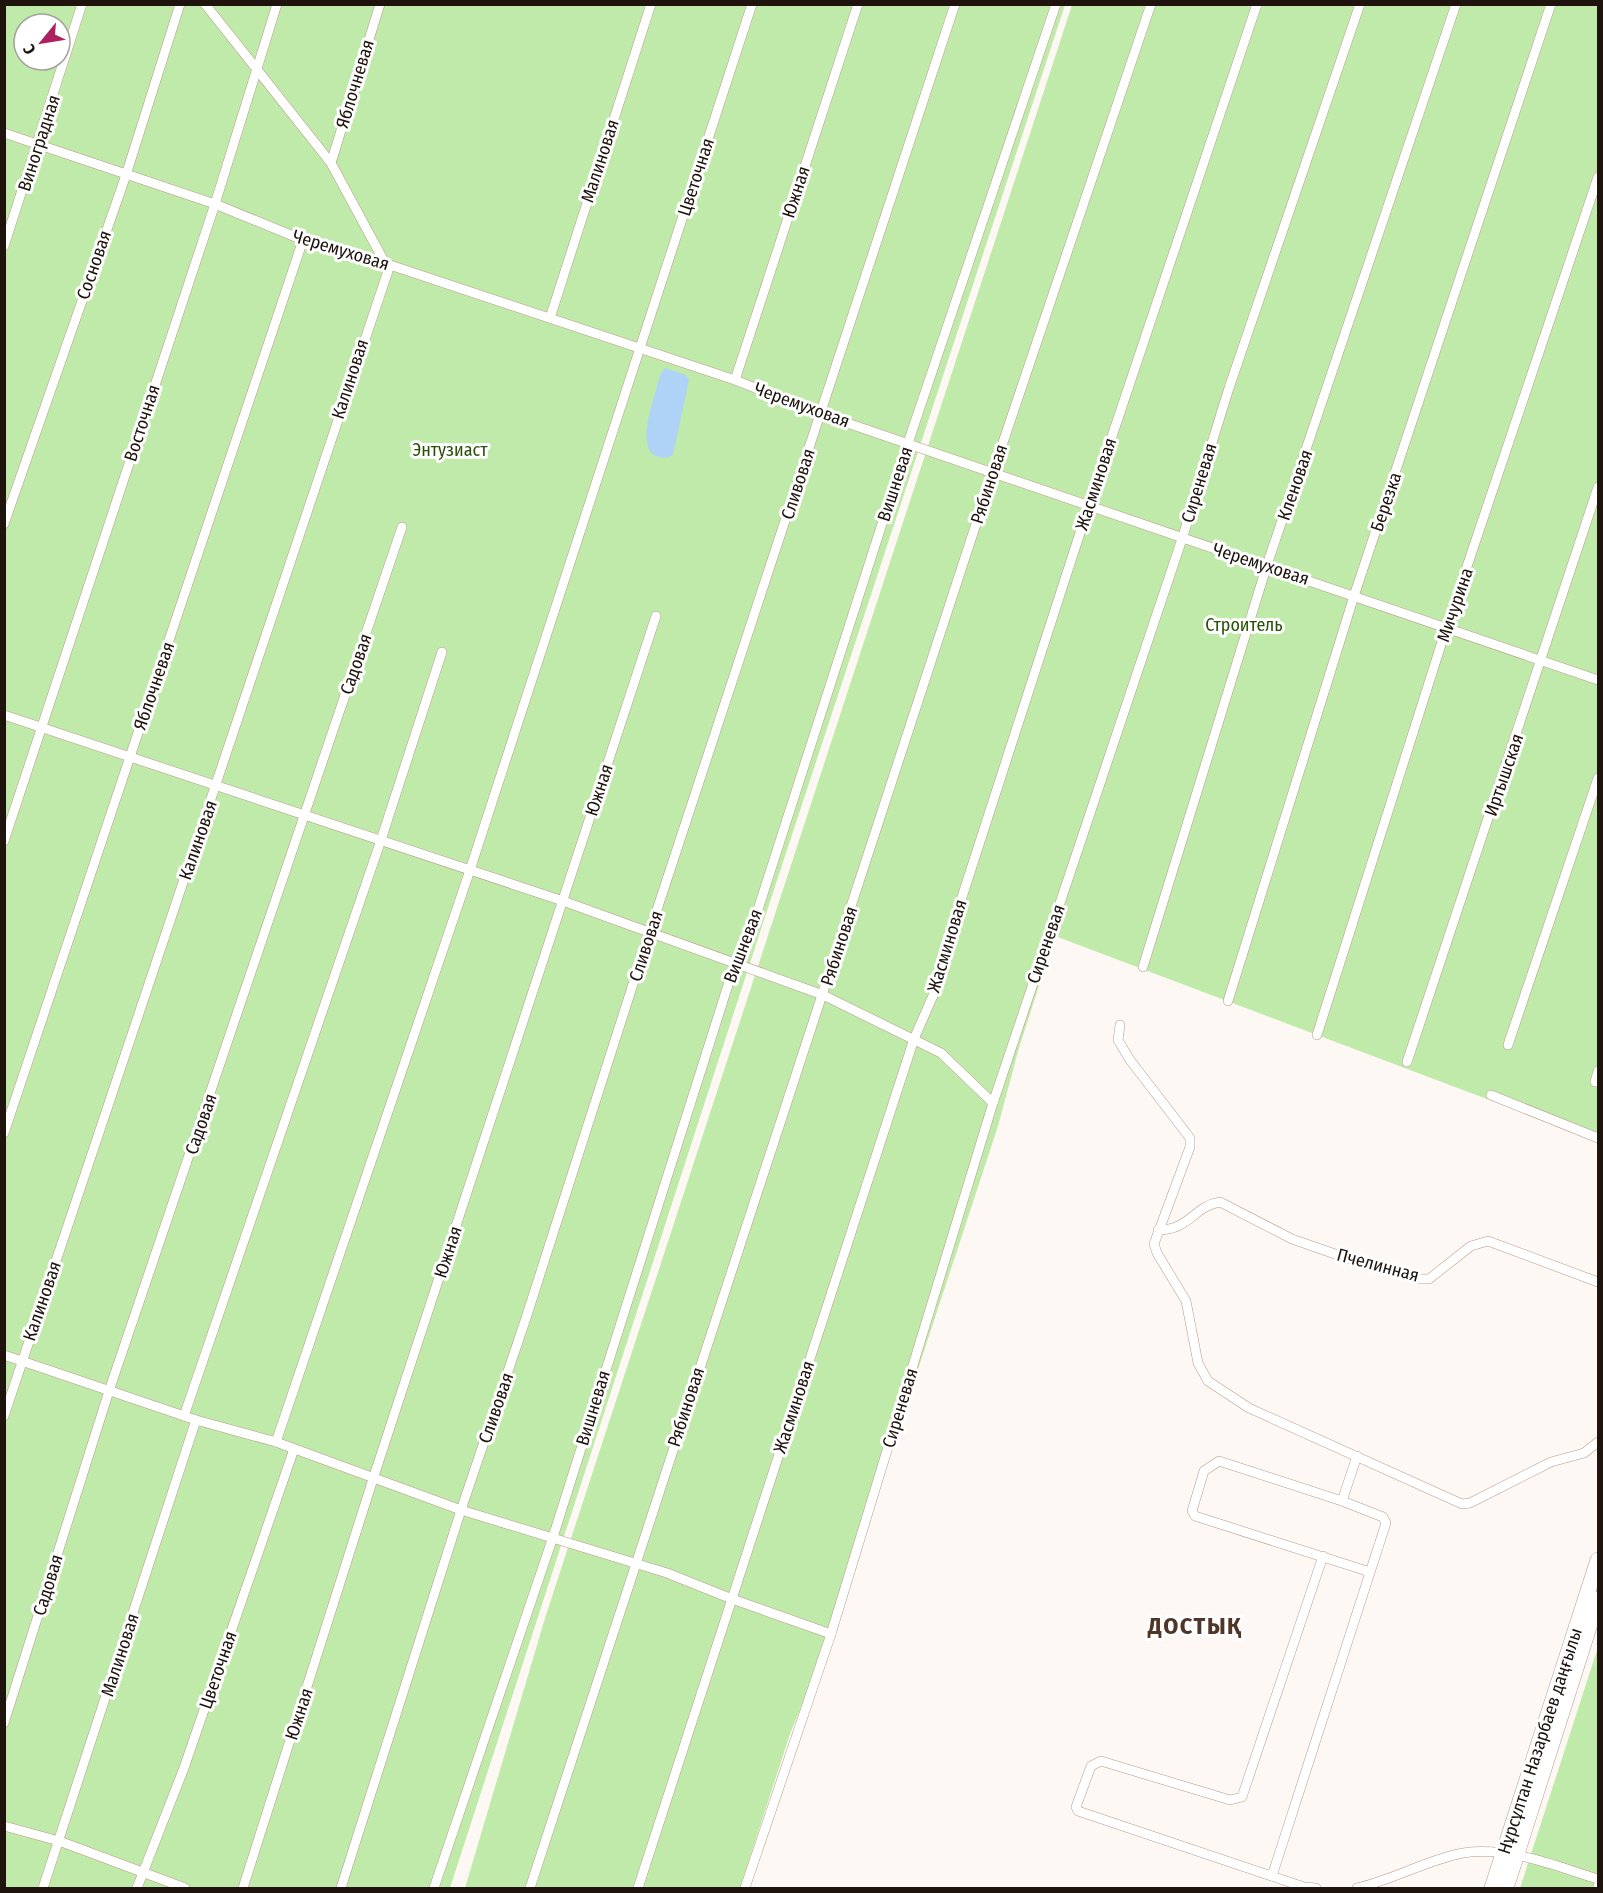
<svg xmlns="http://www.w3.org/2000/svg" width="1603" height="1893" viewBox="0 0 1603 1893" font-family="'Fira Sans Condensed',sans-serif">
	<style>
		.green { fill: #c0eaa9; fill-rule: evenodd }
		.water { fill: #aed3f7 }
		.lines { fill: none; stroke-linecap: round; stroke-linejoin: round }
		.minor-casing { stroke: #b89a8a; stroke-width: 10 }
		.primary-casing { stroke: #b89a8a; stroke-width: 16 }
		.minor { stroke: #fff; stroke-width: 9 }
		.primary { stroke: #fff; stroke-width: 15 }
		.labels { text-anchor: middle; stroke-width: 6; stroke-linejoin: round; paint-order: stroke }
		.street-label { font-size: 18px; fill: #1e130d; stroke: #fff }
		.park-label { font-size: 18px; fill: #285006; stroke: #fff }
		.district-label { font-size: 24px; font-weight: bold; letter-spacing: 1.5px; fill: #4e3628; stroke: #fff }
	</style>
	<rect width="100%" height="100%" fill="#fef8f4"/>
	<g class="green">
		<path d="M5 5H1065L763 923 450 1888H5ZM24 24H60V60H24Z"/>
		<path d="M1072 5H1598V1141L1055 936 1019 1048 998 1126 831 1634 790 1734 740 1888H465L545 1618Z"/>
		<path d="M1598 1647V1888H1520Z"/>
	</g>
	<path class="water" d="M665 368 686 375 689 380 673 454 668 458C628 460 655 399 660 375Z"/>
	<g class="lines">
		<g class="minor-casing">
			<g id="minor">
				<path d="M205 4 331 163 385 263"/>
				<path d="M4 133 215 204 303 240 390 265 735 380 821 414 1598 680"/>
				<path d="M331 163 380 4"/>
				<path d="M4 246 82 4"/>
				<path d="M550 318 651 4"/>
				<path d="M735 380 858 4"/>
				<path d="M4 524 126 175 180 4"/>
				<path d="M4 715 563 901 823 995 941 1053 993 1103"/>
				<path d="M4 841 215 204 277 4"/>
				<path d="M1143 967 1267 565 1456 4"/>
				<path d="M1228 1001 1354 596 1551 4"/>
				<path d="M1120 1025 1118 1040 1130 1060 1190 1138V1147L1154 1244 1157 1253 1186 1301 1198 1363 1208 1381 1249 1408 1462 1504 1470 1503 1551 1462 1584 1453 1598 1442"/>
				<path d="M1317 1035 1446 629 1598 177"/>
				<path d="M1508 1045 1598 778"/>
				<path d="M1407 1062 1598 487"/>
				<path d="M1595 1082 1598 1071"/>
				<path d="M1491 1095 1598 1138"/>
				<path d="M4 1133 303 240"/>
				<path d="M1158 1230C1190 1230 1194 1206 1220 1202L1292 1239 1358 1262 1416 1279H1429L1471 1246 1488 1241 1598 1282"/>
				<path d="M4 1355 196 1420 276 1442 461 1510 667 1573 732 1599 831 1634"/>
				<path d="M4 1416 390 265"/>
				<path d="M184 1416 381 840 442 652"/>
				<path d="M276 1442 470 870 752 4"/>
				<path d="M1342 1501 1357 1456"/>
				<path d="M4 1723 109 1391 402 527"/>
				<path d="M4 1826 59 1841 185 1888"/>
				<path d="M1272 1876 1386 1523 1383 1517 1342 1501 1219 1461 1204 1471 1192 1511 1195 1516 1370 1572"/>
				<path d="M43 1888 196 1420"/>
				<path d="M137 1888 184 1768 294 1449"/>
				<path d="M243 1888 373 1479 656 616"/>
				<path d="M341 1888 461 1510 526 1318 650 931 955 4"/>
				<path d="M434 1888 553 1537 735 963 753 925 908 443 1056 4"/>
				<path d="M530 1888 993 472 1151 4"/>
				<path d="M638 1888 914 1039 942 975 951 931 1089 505 1257 4"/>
				<path d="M745 1888 831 1634 993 1103 1182 539 1229 388 1360 4"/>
				<path d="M1316 1888 1304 1887 1078 1811 1076 1807 1091 1766 1101 1761 1230 1800 1242 1797 1323 1556"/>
				<path d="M1357 1888C1393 1880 1429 1859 1463 1853 1509 1846 1555 1866 1598 1879"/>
				<path d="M1598 1888V1886"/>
			</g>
		</g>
		<g class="primary-casing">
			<g id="primary">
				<path d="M1492 1888 1598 1560"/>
				<path d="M1506 1888 1598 1599"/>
			</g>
		</g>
		<use href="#minor" class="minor"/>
		<use href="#primary" class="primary"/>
	</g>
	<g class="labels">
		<g class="street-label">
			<text transform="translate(355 84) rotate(-73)" y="6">Яблочневая</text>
			<text transform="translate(39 143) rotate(-72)" y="6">Виноградная</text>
			<text transform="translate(600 161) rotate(-72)" y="6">Малиновая</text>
			<text transform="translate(696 177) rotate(-72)" y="6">Цветочная</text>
			<text transform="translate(796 192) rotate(-72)" y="6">Южная</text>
			<text transform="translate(341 250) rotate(17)" y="6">Черемуховая</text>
			<text transform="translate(94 265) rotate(-71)" y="6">Сосновая</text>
			<text transform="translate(350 379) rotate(-72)" y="6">Калиновая</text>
			<text transform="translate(802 405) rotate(20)" y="6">Черемуховая</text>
			<text transform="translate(142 423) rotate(-72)" y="6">Восточная</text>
			<text transform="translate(1199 483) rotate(-73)" y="6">Сиреневая</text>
			<text transform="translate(798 484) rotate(-72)" y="6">Сливовая</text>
			<text transform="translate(895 484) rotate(-72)" y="6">Вишневая</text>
			<text transform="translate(989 484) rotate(-72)" y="6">Рябиновая</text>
			<text transform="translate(1096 484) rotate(-72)" y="6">Жасминовая</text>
			<text transform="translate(1295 485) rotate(-71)" y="6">Кленовая</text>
			<text transform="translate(1386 502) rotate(-71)" y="6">Березка</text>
			<text transform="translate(1261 564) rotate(18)" y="6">Черемуховая</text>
			<text transform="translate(1455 605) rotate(-71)" y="6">Мичурина</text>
			<text transform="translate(356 664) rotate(-71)" y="6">Садовая</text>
			<text transform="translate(154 686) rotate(-71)" y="6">Яблочневая</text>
			<text transform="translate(1504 775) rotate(-71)" y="6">Иртышская</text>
			<text transform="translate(599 790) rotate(-72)" y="6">Южная</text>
			<text transform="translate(198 840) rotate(-71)" y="6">Калиновая</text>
			<text transform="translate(1046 944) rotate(-71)" y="6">Сиреневая</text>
			<text transform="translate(646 946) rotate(-72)" y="6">Сливовая</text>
			<text transform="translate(743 946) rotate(-69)" y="6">Вишневая</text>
			<text transform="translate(839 946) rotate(-72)" y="6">Рябиновая</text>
			<text transform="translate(947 946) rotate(-73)" y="6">Жасминовая</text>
			<text transform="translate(201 1124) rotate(-71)" y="6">Садовая</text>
			<text transform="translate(448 1252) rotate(-72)" y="6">Южная</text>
			<text transform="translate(1378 1265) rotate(15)" y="6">Пчелинная</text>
			<text transform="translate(42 1301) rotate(-71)" y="6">Калиновая</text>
			<text transform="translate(686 1407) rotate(-72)" y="6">Рябиновая</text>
			<text transform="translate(794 1407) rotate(-72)" y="6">Жасминовая</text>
			<text transform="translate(496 1408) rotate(-71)" y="6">Сливовая</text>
			<text transform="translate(593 1408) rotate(-73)" y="6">Вишневая</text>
			<text transform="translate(900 1408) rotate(-73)" y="6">Сиреневая</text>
			<text transform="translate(48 1585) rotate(-73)" y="6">Садовая</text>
			<text transform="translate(120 1655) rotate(-72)" y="6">Малиновая</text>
			<text transform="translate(218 1670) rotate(-71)" y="6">Цветочная</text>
			<text transform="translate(299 1714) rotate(-72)" y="6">Южная</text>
			<text transform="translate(1540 1741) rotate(-72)" y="6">Нұрсұлтан Назарбаев даңғылы</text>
		</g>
		<g class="park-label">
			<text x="450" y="456">Энтузиаст</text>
			<text x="1244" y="631">Строитель</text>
		</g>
		<g class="district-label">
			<text x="1195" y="1634">ДОСТЫҚ</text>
		</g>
	</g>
	<rect width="1603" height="1893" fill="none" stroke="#1e130d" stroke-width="12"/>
	<g transform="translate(42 42) rotate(240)"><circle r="28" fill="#ffffff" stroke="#a5a19e" stroke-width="1.5"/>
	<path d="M0-4.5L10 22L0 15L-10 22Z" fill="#ac2060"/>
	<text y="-9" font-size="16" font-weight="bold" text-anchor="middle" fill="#1e130d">С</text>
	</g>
</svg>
